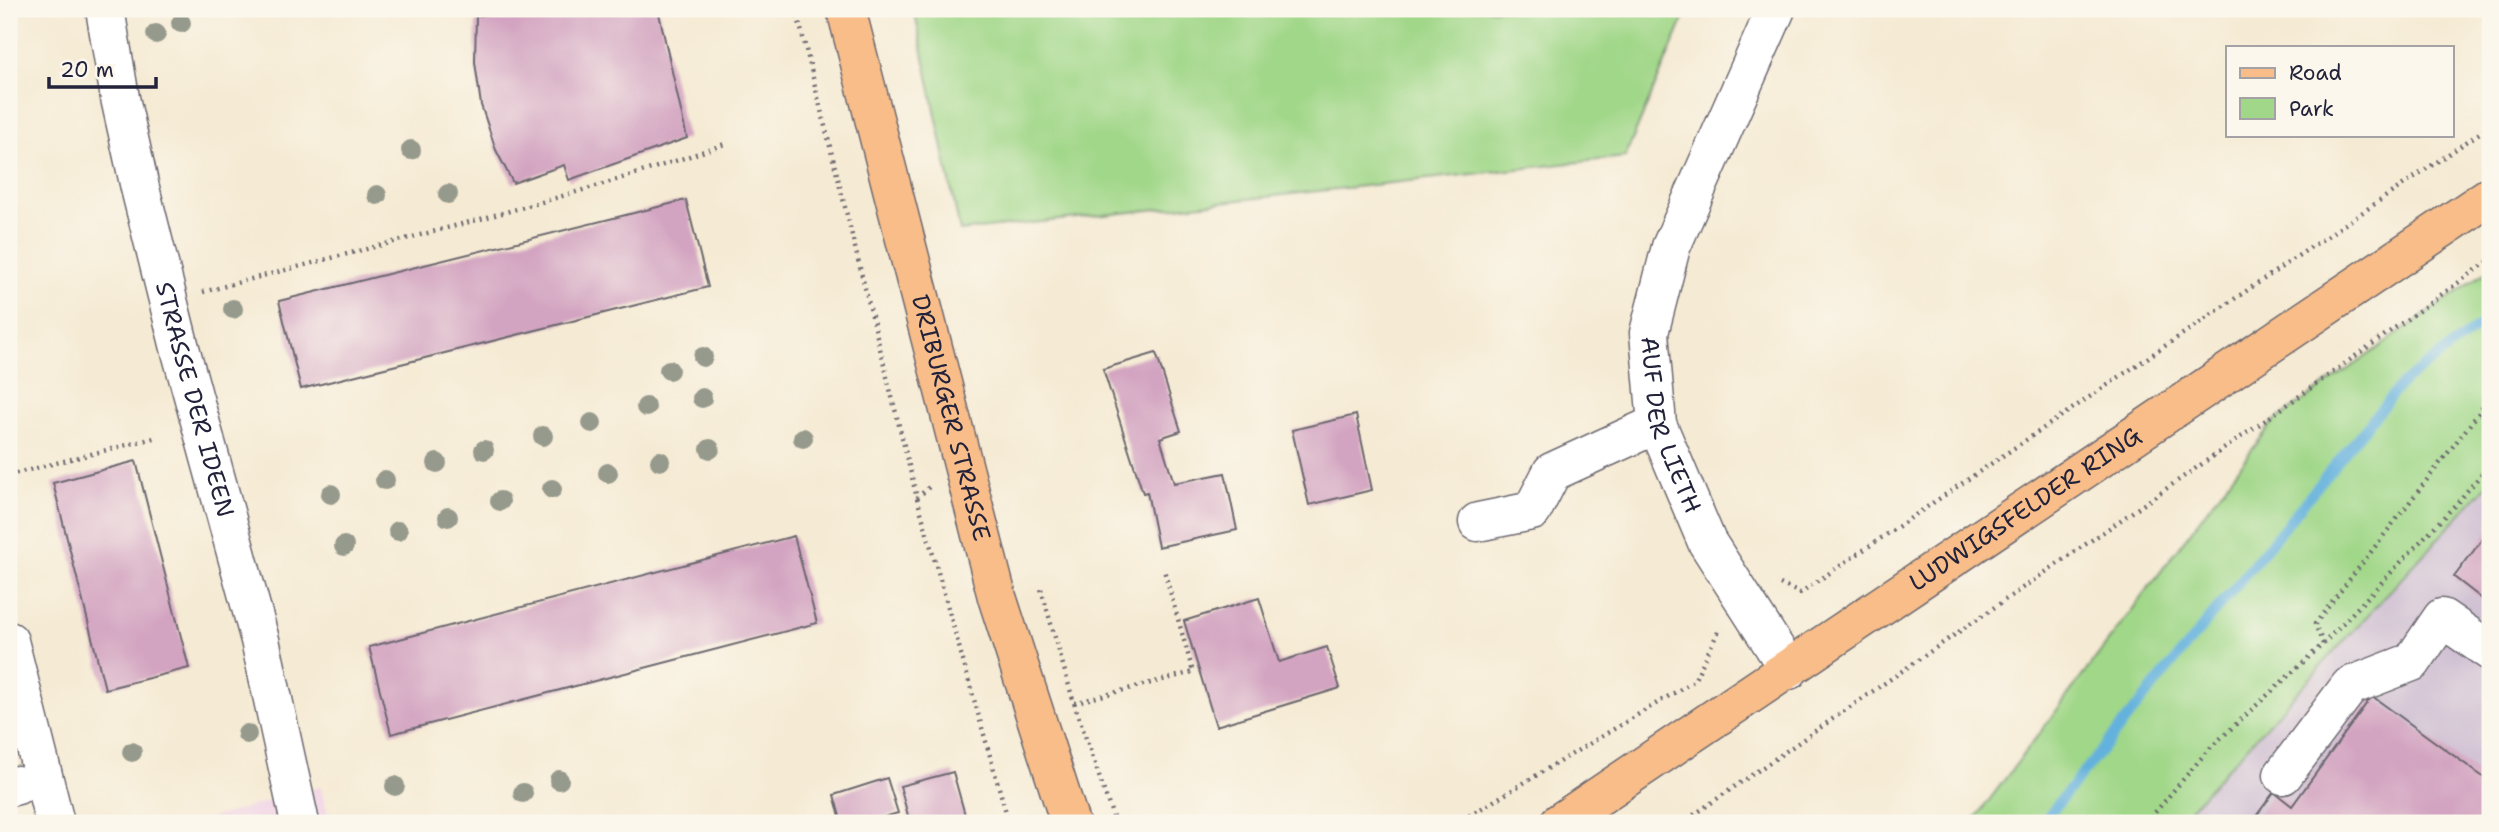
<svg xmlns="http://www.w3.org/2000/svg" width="2499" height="832" viewBox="0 0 2499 832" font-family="'Shantell Sans',sans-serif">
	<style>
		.built { fill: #f0d0e5 }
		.industrial { fill: #cebed2 }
		.green { fill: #a0d788; stroke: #617c62; stroke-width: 2 }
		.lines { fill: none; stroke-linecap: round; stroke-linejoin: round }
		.stream { stroke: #63b1dd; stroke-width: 10 }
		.building { fill: #d3a4c1 }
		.minor-casing { stroke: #6c6870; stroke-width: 41 }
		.major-casing { stroke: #6c6870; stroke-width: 41 }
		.path { stroke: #6c6870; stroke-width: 4.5; stroke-dasharray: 2 5; stroke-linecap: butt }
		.minor { stroke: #fff; stroke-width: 38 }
		.major { stroke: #f8bd89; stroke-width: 38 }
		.tree { fill: #969a8c }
		.labels { text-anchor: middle; stroke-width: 5; stroke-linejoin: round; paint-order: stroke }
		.street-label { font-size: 24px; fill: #22223b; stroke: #fbf7ec }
	</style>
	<rect width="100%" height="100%" fill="#fbf7ec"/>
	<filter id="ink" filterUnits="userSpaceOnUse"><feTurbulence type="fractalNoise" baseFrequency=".0143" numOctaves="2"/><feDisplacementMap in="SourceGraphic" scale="14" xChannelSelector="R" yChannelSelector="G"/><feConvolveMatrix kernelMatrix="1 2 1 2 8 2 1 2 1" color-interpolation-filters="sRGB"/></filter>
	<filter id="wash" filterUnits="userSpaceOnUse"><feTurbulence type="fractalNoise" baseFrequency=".00686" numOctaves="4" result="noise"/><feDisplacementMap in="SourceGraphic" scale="28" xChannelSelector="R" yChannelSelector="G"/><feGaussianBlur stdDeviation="1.57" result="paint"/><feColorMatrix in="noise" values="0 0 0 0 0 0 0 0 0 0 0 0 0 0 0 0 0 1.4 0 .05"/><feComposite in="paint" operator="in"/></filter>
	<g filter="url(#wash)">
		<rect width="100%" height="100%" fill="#f5ead3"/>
		<path class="built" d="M320 787 331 823H192Z"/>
		<path class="industrial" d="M2490 482V823H2177Z"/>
		<g class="green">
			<path d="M914 9H1688L1625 157 960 231Z"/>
			<path d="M2490 269V482L2177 823H1972L2273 422Z"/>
		</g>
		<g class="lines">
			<path class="stream" d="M2042 823 2402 383 2490 318"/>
		</g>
		<g id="blocks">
			<g class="building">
				<path d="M529 9H658L687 138 569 180 564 165 513 183 496 150 481 105 475 62 476 16Z"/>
				<path d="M686 200 708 287 301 389 279 301Z"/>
				<path d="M1156 353 1181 431 1160 438 1174 483 1225 473 1237 530 1158 547 1147 492 1143 493 1103 369Z"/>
				<path d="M1356 415 1372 490 1309 505 1292 430Z"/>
				<path d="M136 461 189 668 105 689 53 483Z"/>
				<path d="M2490 529V605L2454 577Z"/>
				<path d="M794 536 817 623 391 734 369 647Z"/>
				<path d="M1259 598 1279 662 1327 647 1340 688 1216 726 1184 621Z"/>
				<path d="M2372 696 2490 782V823H2251L2274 792 2292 806Z"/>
				<path d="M953 772 967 822 910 823 900 786Z"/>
				<path d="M887 778 898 813 864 823H842L834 795Z"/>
			</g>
		</g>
	</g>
	<g filter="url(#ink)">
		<use href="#blocks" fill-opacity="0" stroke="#6c6870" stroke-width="2"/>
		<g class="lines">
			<g class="minor-casing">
				<g id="minor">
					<path id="s1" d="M105 9 120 98 140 188 180 348 260 640 300 823"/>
					<path id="s2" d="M1776 9 1671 247 1649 333 1657 424 1707 542 1789 670"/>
					<path d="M1478 522 1532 511 1552 472 1657 424"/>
					<path d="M9 641 55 823"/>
					<path d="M2283 775 2350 686 2412 662 2442 618 2490 651"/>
					<path d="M9 787 17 785"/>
				</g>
			</g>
			<g class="major-casing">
				<g id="major">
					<path id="s3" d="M846 9 997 597 1070 823"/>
					<path id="s4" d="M1559 823 2490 196"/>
				</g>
			</g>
			<g class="path">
				<path d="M796 9 917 498 1009 823"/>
				<path d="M203 292C379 244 555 205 727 143"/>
				<path d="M9 475 158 437"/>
				<path d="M917 498 929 487"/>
				<path d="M1780 584 1800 593 2490 126"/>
				<path d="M1041 589 1074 703 1193 672 1164 570"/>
				<path d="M2323 644 2315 624 2478 414 2490 391"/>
				<path d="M1074 703 1115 823"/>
				<path d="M1457 823 1694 681 1720 628"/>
				<path d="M1682 823 2270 417 2490 260"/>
				<path d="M2146 823 2209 749 2323 644 2457 503 2490 464"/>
			</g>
			<use href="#minor" class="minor"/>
			<use href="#major" class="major"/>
		</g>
		<g class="tree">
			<circle cx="181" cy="23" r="10"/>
			<circle cx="156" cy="34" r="10"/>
			<circle cx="411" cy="150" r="10"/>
			<circle cx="448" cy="194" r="10"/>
			<circle cx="377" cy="195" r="10"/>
			<circle cx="233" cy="309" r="10"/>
			<circle cx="703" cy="357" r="10"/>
			<circle cx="669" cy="370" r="10"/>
			<circle cx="702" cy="398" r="10"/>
			<circle cx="646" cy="407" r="10"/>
			<circle cx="592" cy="423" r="10"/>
			<circle cx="543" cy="436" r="10"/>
			<circle cx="803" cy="438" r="10"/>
			<circle cx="710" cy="449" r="10"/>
			<circle cx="484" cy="450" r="10"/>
			<circle cx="660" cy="461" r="10"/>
			<circle cx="437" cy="463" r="10"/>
			<circle cx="608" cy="473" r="10"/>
			<circle cx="385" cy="480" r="10"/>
			<circle cx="552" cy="489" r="10"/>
			<circle cx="331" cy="494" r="10"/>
			<circle cx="500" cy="501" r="10"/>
			<circle cx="448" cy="517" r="10"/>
			<circle cx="398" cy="531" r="10"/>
			<circle cx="344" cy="546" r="10"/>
			<circle cx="247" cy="734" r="10"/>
			<circle cx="132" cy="752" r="10"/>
			<circle cx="559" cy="780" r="10"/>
			<circle cx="395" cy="786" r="10"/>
			<circle cx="523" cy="793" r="10"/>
		</g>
	</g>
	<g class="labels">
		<g class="street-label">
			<text dy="8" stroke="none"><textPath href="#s1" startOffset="401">STRASSE DER IDEEN</textPath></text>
			<text dy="8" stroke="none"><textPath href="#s3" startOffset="422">DRIBURGER STRASSE</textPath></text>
			<text dy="8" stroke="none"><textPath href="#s2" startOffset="444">AUF DER LIETH</textPath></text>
			<text dy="8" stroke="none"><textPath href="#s4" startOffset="562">LUDWIGSFELDER RING</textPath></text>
		</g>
	</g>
	<rect width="2499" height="832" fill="none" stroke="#fbf7ec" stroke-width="35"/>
	<rect x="2226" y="46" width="228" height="91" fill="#fbf7ec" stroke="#a4a2a5" stroke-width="2"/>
	<rect x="2240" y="68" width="35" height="10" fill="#f8bd89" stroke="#a4a2a5" stroke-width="2"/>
	<text x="2289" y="80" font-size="21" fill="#22223b">Road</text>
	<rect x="2240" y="98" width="35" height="21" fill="#a0d788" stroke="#a4a2a5" stroke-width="2"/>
	<text x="2289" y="116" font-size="21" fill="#22223b">Park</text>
	<path d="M49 77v10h107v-10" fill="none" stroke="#22223b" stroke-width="3.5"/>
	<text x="60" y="77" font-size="21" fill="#22223b" stroke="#fbf7ec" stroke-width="5" paint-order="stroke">20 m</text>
</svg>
